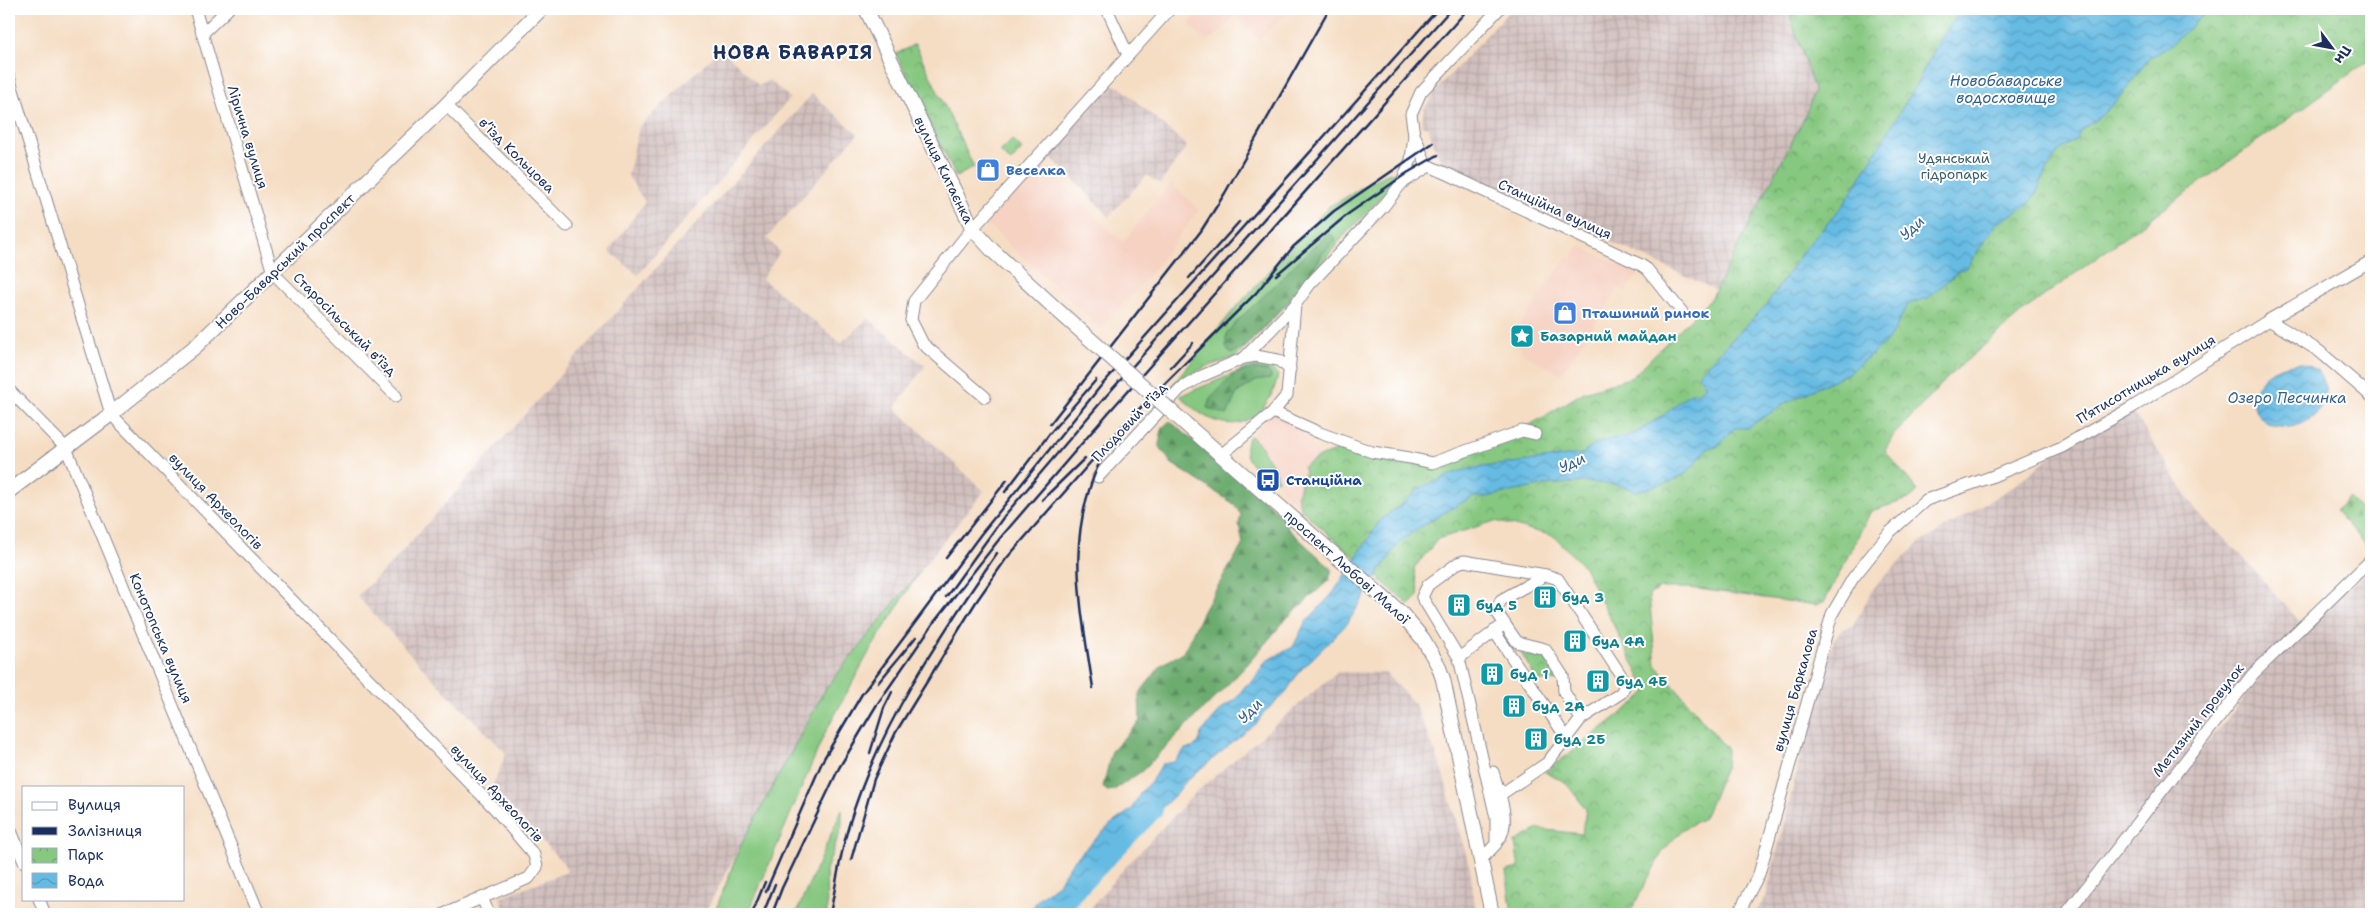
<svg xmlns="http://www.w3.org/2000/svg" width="2380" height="923" viewBox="0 0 2380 923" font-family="'Shantell Sans',sans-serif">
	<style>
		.built { fill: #f6d2c3 }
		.industrial { fill: url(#industrial-grid) }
		.grass { fill: #86c880; stroke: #507c6f }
		.forest { fill: url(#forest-firs); stroke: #446e66 }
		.cemetery { fill: url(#cemetery-stones); stroke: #507c6f }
		.park { fill: url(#park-crowns); stroke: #507c6f }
		.water { fill: url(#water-waves); stroke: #4075a0 }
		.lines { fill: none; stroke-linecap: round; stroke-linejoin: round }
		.river { stroke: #66bbe3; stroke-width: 16 }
		.minor-casing { stroke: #888690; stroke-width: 13 }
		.major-casing { stroke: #888690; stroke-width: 16 }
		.minor { stroke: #fff; stroke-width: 11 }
		.major { stroke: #fff; stroke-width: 14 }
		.rail { stroke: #1b2f5e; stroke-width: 2.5 }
		.major-bridge-casing { stroke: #888690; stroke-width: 16; stroke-linecap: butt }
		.major-bridge { stroke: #fff; stroke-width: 14 }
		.labels { text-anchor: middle; stroke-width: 4; stroke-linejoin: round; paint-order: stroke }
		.street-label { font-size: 14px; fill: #1b2f5e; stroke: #fff }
		.park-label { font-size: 14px; fill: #3b5d68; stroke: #fff }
		.shop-label { font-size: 14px; font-weight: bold; fill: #366cbe; stroke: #fff; text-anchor: start }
		.culture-label { font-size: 14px; font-weight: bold; fill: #0d838f; stroke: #fff; text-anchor: start }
		.transit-label { font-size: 14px; font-weight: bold; fill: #164399; stroke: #fff; text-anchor: start }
		.water-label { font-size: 15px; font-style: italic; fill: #35608d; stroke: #fff }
		.district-label { font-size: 19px; font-weight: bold; letter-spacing: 1px; fill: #1b2f5e; stroke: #fff }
	</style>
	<defs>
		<pattern id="industrial-grid" width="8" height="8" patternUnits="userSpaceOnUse" patternTransform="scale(1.25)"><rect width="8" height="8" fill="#d1bfbd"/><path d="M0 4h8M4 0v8" fill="none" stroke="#b3a4a5"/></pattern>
		<pattern id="forest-firs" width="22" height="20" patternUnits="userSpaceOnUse" patternTransform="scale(1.25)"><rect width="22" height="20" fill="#6cac6e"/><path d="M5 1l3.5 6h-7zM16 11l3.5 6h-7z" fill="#588c5e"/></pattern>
		<pattern id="cemetery-stones" width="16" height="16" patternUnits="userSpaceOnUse" patternTransform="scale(1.25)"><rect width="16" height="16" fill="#86c880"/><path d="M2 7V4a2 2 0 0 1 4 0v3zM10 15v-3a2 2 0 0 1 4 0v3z" fill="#6da36c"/></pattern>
		<pattern id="park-crowns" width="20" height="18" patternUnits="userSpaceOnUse" patternTransform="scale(1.25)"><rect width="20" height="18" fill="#86c880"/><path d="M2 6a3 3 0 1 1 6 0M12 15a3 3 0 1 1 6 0" fill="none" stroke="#6da36c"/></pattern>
		<pattern id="water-waves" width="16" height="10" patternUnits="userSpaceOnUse" patternTransform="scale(1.25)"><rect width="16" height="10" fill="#66bbe3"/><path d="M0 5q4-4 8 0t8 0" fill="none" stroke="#5398bb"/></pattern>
	</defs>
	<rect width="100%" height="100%" fill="#fff"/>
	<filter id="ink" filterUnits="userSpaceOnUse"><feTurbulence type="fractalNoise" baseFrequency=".02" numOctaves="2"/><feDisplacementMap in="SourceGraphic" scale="10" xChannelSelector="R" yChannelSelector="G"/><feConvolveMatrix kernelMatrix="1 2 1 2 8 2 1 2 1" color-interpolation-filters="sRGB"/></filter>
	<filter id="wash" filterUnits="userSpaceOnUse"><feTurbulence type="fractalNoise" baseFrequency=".0096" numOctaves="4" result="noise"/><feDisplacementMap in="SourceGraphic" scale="20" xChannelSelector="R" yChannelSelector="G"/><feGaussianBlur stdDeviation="1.12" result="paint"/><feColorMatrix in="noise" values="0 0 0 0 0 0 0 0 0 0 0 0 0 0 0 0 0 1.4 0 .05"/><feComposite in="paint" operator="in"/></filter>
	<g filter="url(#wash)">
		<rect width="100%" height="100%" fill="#f5ddc3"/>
		<g class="built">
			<path d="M1202 9H1293L1259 40 1236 17 1218 34 1206 41 1189 24Z"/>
			<path d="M1040 162 1123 242 1171 183 1199 210 1152 271 1101 329 987 224 991 215Z"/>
			<path d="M1579 246 1638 274 1626 292 1619 288 1561 374 1524 354 1513 335 1567 257 1572 258Z"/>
			<path d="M1273 412 1301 427 1302 434 1306 435 1319 457 1303 467 1305 471 1297 495 1301 510 1276 481 1278 480 1269 458 1251 436Z"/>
		</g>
		<g class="industrial">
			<path d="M1511 9H1788L1814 90 1806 114 1716 290 1442 164 1431 137 1429 127 1421 125 1424 109 1438 88Z"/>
			<path d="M721 48 759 86 769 80 790 98 638 275 609 251 645 202 628 176 639 127Z"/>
			<path d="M1109 84 1120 87 1187 146 1160 184 1147 175 1109 216 1047 153Z"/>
			<path d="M812 94 858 134 767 238 780 252 762 279 841 343 868 318 925 366 895 408 984 491 826 688 704 914H506L500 897 567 872 564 864 492 788 506 753 436 682 357 596 391 564Z"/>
			<path d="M2131 408 2196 511 2237 551 2303 625 2371 569V914H2069L2299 630 2253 674 2066 914H1754L1766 897 1824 660 1840 630 1853 626 1874 587 1918 544 2011 488 2062 447Z"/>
			<path d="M1337 672 1385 673 1414 703 1439 761 1470 868 1476 914H1086L1118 875 1195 793Z"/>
		</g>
		<g class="grass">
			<path d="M1397 172 1394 184 1343 237 1290 301 1236 357 1205 367 1171 387 1232 312 1329 206C1352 197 1373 175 1397 172Z"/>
			<path d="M1265 366 1272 369 1278 375C1273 401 1253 429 1223 423 1205 420 1192 407 1180 396L1250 367Z"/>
			<path d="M1251 436 1263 448 1264 454C1271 460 1277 471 1278 480 1274 479 1271 477 1267 474 1251 465 1241 459 1248 438Z"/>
			<path d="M920 571 868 654 824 735 748 914H714L741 845 826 688Z"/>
			<path d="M842 809V826L826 870 827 914H796Z"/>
		</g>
		<g class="forest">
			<path d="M1330 233 1336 240 1323 253 1305 283 1245 347 1231 354 1226 348V334C1240 316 1257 303 1273 287 1292 268 1309 248 1330 233Z"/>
			<path d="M1253 369 1268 371 1272 376 1270 379 1256 381 1237 393 1227 415 1207 408 1210 399 1234 374Z"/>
			<path d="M1170 421 1287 520 1288 529 1332 569 1329 580 1287 618 1246 666 1142 771 1114 790 1107 791 1103 787 1112 750 1140 721 1139 694 1162 664 1183 653 1203 611 1243 544 1239 524 1241 515 1234 504 1171 463 1159 445 1162 428Z"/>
		</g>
		<path class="cemetery" d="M2349 498 2371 521V550L2335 511Z"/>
		<g class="park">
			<path d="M1788 9H2371V62L2369 60 2026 309 1951 374 1893 436 1885 451 1918 491 1909 499 1871 511 1825 601 1816 605 1690 588H1660L1649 595 1656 665 1727 749 1726 766 1704 818 1683 829 1663 851 1629 914H1564L1558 908 1547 914H1512L1506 871 1519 868 1515 842 1538 829 1582 834 1586 809 1565 782 1545 772 1636 702 1647 691 1584 567 1554 536 1495 521 1438 539 1414 568 1419 595 1409 605 1301 510 1297 495 1305 471 1303 467 1319 457 1338 450 1433 467 1525 428 1584 392 1632 377 1712 297 1806 114 1814 90Z"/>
			<path d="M915 44 974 167 956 177 896 54Z"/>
			<path d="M1012 140 1022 149 1011 162 1000 152Z"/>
			<path d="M1519 649 1541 652 1558 680 1537 681Z"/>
		</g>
		<g class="water">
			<path d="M1962 9H2210L2171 45 2147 60 2127 89 2102 115 2080 131 2077 139 2059 151 2045 173 2036 194 2028 205 1997 223 1967 267 1956 273 1928 298 1908 304 1895 330 1886 342 1850 372 1786 403 1747 428H1734L1717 447 1708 448 1688 472 1670 482 1651 487 1636 491 1619 485 1587 482 1545 485 1486 497H1472L1428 522 1402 540 1393 551 1347 624 1299 672 1284 695 1263 713 1258 722 1187 780 1176 794 1153 816 1125 837 1093 873 1061 914H1028L1040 897 1058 884 1073 861 1111 824 1131 810 1141 792 1152 780 1162 764 1174 762 1185 749 1192 748 1199 742 1201 733 1224 707 1236 699 1245 686 1253 681 1266 661 1293 647 1305 623 1333 593 1381 519 1406 501 1418 489 1457 472 1474 468 1582 454 1598 442 1632 435 1665 414 1680 401 1691 393 1698 392 1706 386 1698 374 1767 304 1802 252 1845 203 1916 85 1939 41Z"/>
			<path d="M2301 363 2317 370C2319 375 2324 382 2325 387 2329 422 2278 443 2257 413 2254 409 2254 401 2252 395 2265 371 2275 366 2301 363Z"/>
		</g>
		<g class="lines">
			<path class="river" d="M1060 914 1073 895 1155 810"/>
		</g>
	</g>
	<g filter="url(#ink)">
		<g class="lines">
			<g class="minor-casing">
				<g id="minor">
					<path d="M195 9 273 273 396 396"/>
					<path d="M1107 9 1128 55"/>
					<path d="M202 34 228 9"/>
					<path d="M9 77 111 414 495 809 534 855 537 867 529 878 444 914"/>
					<path d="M446 105 567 226"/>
					<path d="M1414 135C1421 145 1420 158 1429 166"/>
					<path d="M1402 183 1429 166 1450 175 1641 265 1647 269 1682 312"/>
					<path d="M2269 320 2319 351 2371 396"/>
					<path d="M1244 358 1295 305"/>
					<path d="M9 390 66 448 259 914"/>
					<path d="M985 397 923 344 911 320 914 301 966 236 1170 9"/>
					<path d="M1273 412 1320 433 1372 452 1410 458 1432 463 1522 431 1535 434"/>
					<path d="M1221 455 1273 412 1287 395 1295 305 1310 284 1383 207 1401 184 1411 160 1414 135 1411 114 1421 92 1499 9"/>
					<path d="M1098 477 1180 389 1202 376 1244 358 1256 356 1278 360 1290 369"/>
					<path d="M1494 631 1566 737"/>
					<path d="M1459 658 1499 628"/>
					<path d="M1493 772C1499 794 1513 823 1497 842"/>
					<path d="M1500 795 1547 763 1581 719"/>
					<path d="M9 826 24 862"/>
					<path d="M1480 861 1496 844V818L1459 658 1422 597 1428 585 1458 563 1464 561 1546 575 1558 579 1626 683 1621 693 1581 719 1564 692 1563 676 1545 649 1517 642 1496 611 1501 600 1546 575"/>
					<path d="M482 898 489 914"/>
					<path d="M39 899 45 914"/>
					<path d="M1738 914 1759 874 1832 614 1853 578 1889 533 1926 500 1991 477 2062 447 2131 408 2269 320 2371 261"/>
					<path d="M2066 914 2253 674 2371 560"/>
				</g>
			</g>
			<g class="major-casing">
				<g id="major">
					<path d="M866 9 973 229 992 250 1055 308"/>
					<path d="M1189 427 1401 613 1423 639 1438 665 1443 679 1492 914"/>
					<path d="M9 491 111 414 196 346 446 105 541 9"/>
				</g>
			</g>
			<use href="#minor" class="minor"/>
			<use href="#major" class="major"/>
			<g class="rail">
				<path d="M1276 275 1348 214 1407 173 1438 155"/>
				<path d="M1189 278 1239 222"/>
				<path d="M1171 367 1193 343"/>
				<path d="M1050 424 1201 231 1225 193 1329 9"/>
				<path d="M1005 492 1050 433 1096 380"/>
				<path d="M1042 500 1085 458"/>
				<path d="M946 558 1007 480"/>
				<path d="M946 597 1005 515 1107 395 1451 9"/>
				<path d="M878 683 916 637"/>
				<path d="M1093 688C1080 601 1063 533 1105 451"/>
				<path d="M870 753 884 708 892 692"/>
				<path d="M851 860 874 779 896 732 976 602 1006 559 1124 424 1256 293 1293 247 1334 211 1433 143"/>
				<path d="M766 891 823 760 862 694 981 534 1100 387 1438 9"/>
				<path d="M752 914 765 882"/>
				<path d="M763 914 775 884"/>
				<path d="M772 914 782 888 839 768 876 706 935 621 1001 537 1109 412 1468 9"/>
				<path d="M830 914C836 885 840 854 849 825 878 728 940 636 997 553"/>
			</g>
			<g class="major-bridge-casing">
				<path id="major-bridge" d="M1055 308 1189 427"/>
			</g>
			<use href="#major-bridge" class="major-bridge"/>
		</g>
	</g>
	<defs>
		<g id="shop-square" transform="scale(1.25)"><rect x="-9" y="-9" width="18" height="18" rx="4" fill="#3f7fe0" stroke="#fff"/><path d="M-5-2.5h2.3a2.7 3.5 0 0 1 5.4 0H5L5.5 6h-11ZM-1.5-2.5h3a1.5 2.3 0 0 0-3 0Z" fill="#fff"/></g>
		<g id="sight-square" transform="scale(1.25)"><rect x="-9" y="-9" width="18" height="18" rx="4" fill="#0f9aa8" stroke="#fff"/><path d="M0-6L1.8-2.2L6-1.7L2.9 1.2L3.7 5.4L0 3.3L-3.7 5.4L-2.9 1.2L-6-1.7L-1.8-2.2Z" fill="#fff"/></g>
		<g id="bus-square" transform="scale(1.25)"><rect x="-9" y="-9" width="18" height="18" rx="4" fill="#1a4fb4" stroke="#fff"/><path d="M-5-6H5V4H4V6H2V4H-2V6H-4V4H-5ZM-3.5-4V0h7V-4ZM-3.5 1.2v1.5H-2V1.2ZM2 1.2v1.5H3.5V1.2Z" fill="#fff"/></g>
		<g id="building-square" transform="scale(1.25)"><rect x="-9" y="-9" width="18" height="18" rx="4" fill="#0f9aa8" stroke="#fff"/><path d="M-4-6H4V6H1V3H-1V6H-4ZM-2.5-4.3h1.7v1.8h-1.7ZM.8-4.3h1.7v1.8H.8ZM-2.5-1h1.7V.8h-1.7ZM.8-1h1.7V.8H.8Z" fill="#fff"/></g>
	</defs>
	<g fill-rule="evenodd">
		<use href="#shop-square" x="988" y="170"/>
		<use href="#shop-square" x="1565" y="313"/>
		<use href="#sight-square" x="1522" y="336"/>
		<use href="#bus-square" x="1268" y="480"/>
		<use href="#building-square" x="1545" y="597"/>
		<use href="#building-square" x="1459" y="605"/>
		<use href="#building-square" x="1575" y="641"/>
		<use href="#building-square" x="1492" y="674"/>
		<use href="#building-square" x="1598" y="681"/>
		<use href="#building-square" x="1514" y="706"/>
		<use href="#building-square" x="1536" y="739"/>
	</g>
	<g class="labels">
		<g class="street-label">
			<text transform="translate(248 137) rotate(73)" y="5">Лірична вулиця</text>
			<text transform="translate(517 155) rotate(45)" y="5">в’їзд Кольцова</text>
			<text transform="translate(944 170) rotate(64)" y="5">вулиця Китаєнка</text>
			<text transform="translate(1555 209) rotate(25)" y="5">Станційна вулиця</text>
			<text transform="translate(285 261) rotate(-44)" y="5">Ново-Баварський проспект</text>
			<text transform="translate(345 324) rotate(45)" y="5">Старосільський в'їзд</text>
			<text transform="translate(2146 379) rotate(-31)" y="5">П’ятисотницька вулиця</text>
			<text transform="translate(1129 422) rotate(-47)" y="5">Плодовий в'їзд</text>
			<text transform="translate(216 501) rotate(46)" y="5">вулиця Археологів</text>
			<text transform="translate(1347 567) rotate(42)" y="5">проспект Любові Малої</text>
			<text transform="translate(161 638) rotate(67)" y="5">Конотопська вулиця</text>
			<text transform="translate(1795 690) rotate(-74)" y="5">вулиця Баркалова</text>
			<text transform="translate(2198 720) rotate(-52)" y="5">Метизний провулок</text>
			<text transform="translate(497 793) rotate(47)" y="5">вулиця Археологів</text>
		</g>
		<g class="park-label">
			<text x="1954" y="163">Удянський<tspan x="1954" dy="16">гідропарк</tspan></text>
		</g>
		<g class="shop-label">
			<text x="1006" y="175">Веселка</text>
			<text x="1582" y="318">Пташиний ринок</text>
		</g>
		<g class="culture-label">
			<text x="1540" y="341">Базарний майдан</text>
			<text x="1562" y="602">буд 3</text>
			<text x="1476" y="610">буд 5</text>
			<text x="1592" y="646">буд 4А</text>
			<text x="1510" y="679">буд 1</text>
			<text x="1616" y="686">буд 4Б</text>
			<text x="1532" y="711">буд 2А</text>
			<text x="1554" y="744">буд 2Б</text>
		</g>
		<g class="transit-label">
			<text x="1286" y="485">Станційна</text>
		</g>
		<g class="water-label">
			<text x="2006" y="86">Новобаварське<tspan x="2006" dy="17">водосховище</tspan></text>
			<text transform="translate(1912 228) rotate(-42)" y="5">Уди</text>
			<text x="2287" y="403">Озеро Песчинка</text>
			<text transform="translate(1572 463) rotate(-25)" y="5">Уди</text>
			<text transform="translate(1250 711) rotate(-46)" y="5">Уди</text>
		</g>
		<g class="district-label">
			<text x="793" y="59">НОВА БАВАРІЯ</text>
		</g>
	</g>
	<rect width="2380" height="923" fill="none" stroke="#fff" stroke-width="30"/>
	<rect x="22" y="786" width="162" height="115" fill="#ffffff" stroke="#a4acbf"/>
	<rect x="32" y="802" width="25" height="8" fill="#ffffff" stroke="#a4acbf"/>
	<text x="68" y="810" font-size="15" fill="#1b2f5e">Вулиця</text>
	<rect x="32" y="827" width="25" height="8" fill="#1b2f5e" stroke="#a4acbf"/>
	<text x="68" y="836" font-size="15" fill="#1b2f5e">Залізниця</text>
	<rect x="32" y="848" width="25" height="15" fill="url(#park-crowns)" stroke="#a4acbf"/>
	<text x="68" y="860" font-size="15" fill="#1b2f5e">Парк</text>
	<rect x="32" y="873" width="25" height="15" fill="url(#water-waves)" stroke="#a4acbf"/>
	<text x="68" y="886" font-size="15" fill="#1b2f5e">Вода</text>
	<g transform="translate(2332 48) rotate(122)" stroke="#ffffff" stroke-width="4" paint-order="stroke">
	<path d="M0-4L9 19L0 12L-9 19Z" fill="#1b2f5e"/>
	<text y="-8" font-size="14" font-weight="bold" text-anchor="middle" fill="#1b2f5e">Пн</text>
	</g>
</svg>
